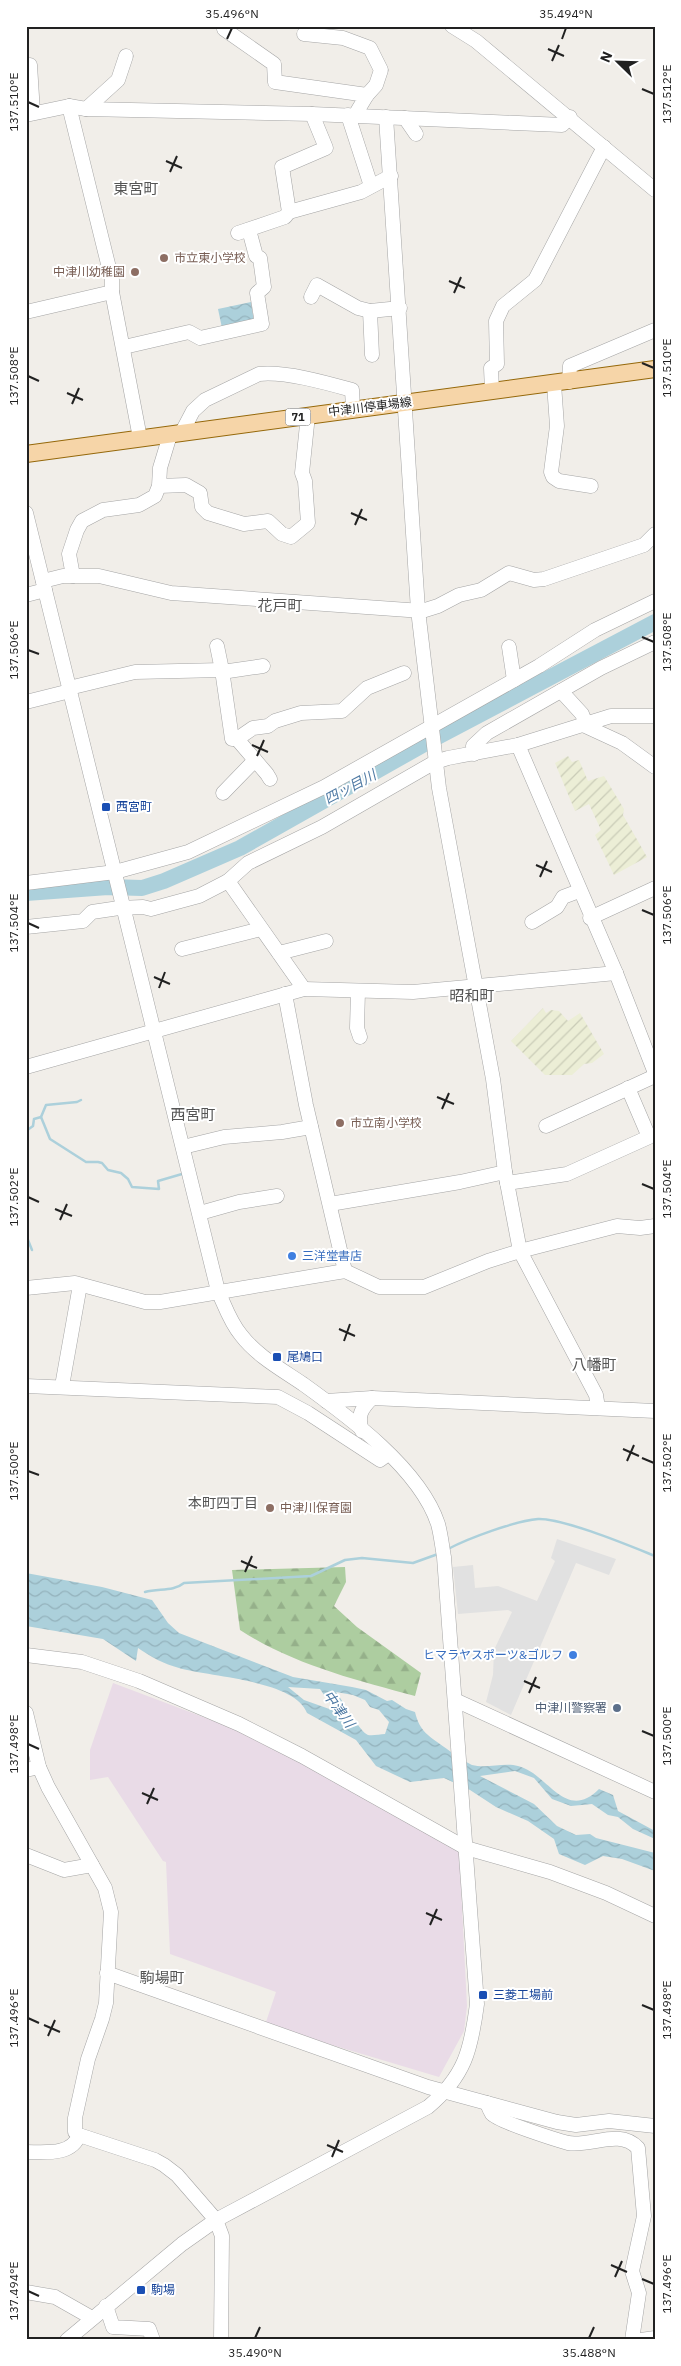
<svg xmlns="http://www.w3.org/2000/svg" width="681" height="2366" viewBox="0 0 681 2366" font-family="'IBM Plex Sans','Noto Sans JP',sans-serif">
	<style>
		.industrial { fill: #e9dbe7 }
		.farmland { fill: url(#farmland-furrows) }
		.forest { fill: url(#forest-firs) }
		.parking { fill: #e1e1e1 }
		.water { fill: url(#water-waves); fill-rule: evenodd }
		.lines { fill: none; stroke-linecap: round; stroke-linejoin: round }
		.stream { stroke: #acd0db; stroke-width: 2.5 }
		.river { stroke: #acd0db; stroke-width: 16 }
		.minor-casing { stroke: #a5a5a5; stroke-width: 15 }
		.major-casing { stroke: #95680a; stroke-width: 18 }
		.minor { stroke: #fff; stroke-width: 14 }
		.major { stroke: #f6d5a8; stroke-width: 16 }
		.ticks { fill: none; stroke: #212121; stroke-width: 2 }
		.education-dot { fill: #8d6e63; stroke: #fff; stroke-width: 2 }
		.transit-dot { fill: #1a4fb4; stroke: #fff; stroke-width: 2 }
		.shop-dot { fill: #3f7fe0; stroke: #fff; stroke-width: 2 }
		.service-dot { fill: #5c6f8a; stroke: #fff; stroke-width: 2 }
		.labels { text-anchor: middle; stroke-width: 4; stroke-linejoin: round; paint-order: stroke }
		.shield { fill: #fff; stroke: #646464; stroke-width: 1 }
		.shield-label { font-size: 11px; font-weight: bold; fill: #212121 }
		.education-label { font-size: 12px; fill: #785e54; stroke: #fff; text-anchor: start }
		.street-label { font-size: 12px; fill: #212121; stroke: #fff }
		.transit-label { font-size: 12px; fill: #164399; stroke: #fff; text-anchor: start }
		.shop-label { font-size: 12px; fill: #366cbe; stroke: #fff; text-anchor: start }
		.service-label { font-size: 12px; fill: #4e5e75; stroke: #fff; text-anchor: end }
		.water-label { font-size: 14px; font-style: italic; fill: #4f7aa4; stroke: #fff }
		.neighbourhood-label { font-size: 14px; fill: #545454; stroke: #fff }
		.quarter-label { font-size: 15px; fill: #545454; stroke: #fff }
		.neatline { fill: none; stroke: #212121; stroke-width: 2 }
		.ticks-label { font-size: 12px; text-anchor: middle; fill: #212121 }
	</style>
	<defs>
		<pattern id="farmland-furrows" width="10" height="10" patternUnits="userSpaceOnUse" patternTransform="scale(1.25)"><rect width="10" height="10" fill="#eceed6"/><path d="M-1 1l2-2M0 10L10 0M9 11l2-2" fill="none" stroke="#caccb7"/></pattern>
		<pattern id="forest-firs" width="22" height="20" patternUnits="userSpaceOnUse" patternTransform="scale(1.25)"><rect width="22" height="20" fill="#adcda0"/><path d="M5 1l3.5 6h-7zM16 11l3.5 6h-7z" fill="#95b08a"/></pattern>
		<pattern id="water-waves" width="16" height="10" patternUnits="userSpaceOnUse" patternTransform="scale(1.25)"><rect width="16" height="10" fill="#acd0db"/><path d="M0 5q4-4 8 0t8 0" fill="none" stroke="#94b2bc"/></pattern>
	</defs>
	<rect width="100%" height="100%" fill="#f1eee9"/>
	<path class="industrial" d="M113 1683 243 1732 459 1848 467 2006 464 2031 439 2077 265 2025 276 1992 170 1954 166 1862 163 1861 108 1777 90 1780V1750Z"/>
	<g class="farmland">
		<path d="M568 756 572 762 579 760 588 781 604 776 624 809 623 815 647 857 614 875 595 835 601 830 589 804 575 811 555 763Z"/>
		<path d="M543 1008 546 1013 551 1010 559 1011 568 1021 580 1013 604 1054 592 1063 584 1064 572 1075H545L511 1041Z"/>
	</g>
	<path class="forest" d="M345 1567 346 1582 334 1606 357 1627 421 1673 415 1696C355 1680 292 1664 240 1630L232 1570Z"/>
	<path class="parking" d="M557 1539 616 1559 609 1575 576 1563 511 1715 486 1702 493 1675 494 1650 512 1612 508 1610 458 1614 453 1567 473 1565 475 1588 498 1586 537 1601 555 1561 551 1558Z"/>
	<g class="water">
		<path d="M251 302 254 322 222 328 218 309Z"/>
		<path d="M26 1573 102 1587 152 1600 168 1623 179 1633 293 1677 352 1687 366 1690 387 1701 392 1700 406 1709 415 1712C417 1721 421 1729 428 1735 432 1739 468 1764 472 1765 487 1769 504 1762 518 1766 548 1773 565 1823 599 1789L613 1795 618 1811 655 1831V1839L633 1829 618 1817 608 1815 592 1804 571 1806 552 1799 534 1778 515 1771 480 1776 534 1804 557 1826 576 1835 590 1834 596 1838 655 1853V1871L622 1859 603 1856 585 1865 559 1854 554 1839 528 1821 496 1807 470 1790 444 1778 410 1782 376 1766 356 1740 307 1713C295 1680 210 1677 179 1668 164 1664 151 1657 138 1648L136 1661 103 1639 26 1626ZM288 1687 320 1689 335 1711 304 1700ZM336 1692 353 1695 365 1700 370 1707 379 1710 389 1722 385 1734C380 1734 373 1736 368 1735 360 1732 343 1701 336 1692Z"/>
	</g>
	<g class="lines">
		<g class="stream">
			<path d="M41 1117 46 1105 77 1102 81 1100"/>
			<path d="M26 1131 33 1126 34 1119 41 1117 50 1139 86 1162H98L102 1163 108 1170 121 1173 128 1179 132 1187 159 1189 158 1181 182 1174"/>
			<path d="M26 1235 32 1250"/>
			<path d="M448 1549C469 1538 515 1521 538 1519 563 1518 630 1546 655 1556"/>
			<path d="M145 1592C159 1588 173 1592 184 1583L311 1576 345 1560 362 1558 413 1563 438 1554"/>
		</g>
		<path class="river" d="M26 893 108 887 142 888 164 881 240 848 426 743 655 622"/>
		<g class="minor-casing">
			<g id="minor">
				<path d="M452 26 476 41 655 190"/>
				<path d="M224 29 274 64 275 82 367 95 355 115"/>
				<path d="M304 34 343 38 370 48 381 70 376 85 367 95"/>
				<path d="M30 65 33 113"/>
				<path d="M69 106 112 280V292L140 438"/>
				<path d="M86 109 118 80 126 56"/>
				<path d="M26 115 69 106 86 109 312 114 562 125 570 117"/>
				<path d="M348 115 371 186"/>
				<path d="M386 117 418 610 439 788 493 1079 505 1172 520 1251 596 1395 598 1408"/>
				<path d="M405 118 416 134"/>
				<path d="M289 212 282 167 326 148 312 114"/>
				<path d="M238 233 285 217 289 212 361 192 391 176"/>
				<path d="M311 297 317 285 358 308 370 311 400 308"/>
				<path d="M370 311 372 355"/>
				<path d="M26 312 112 292"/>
				<path d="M124 347 189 332 200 338 262 324 257 293 264 287 260 258 256 256 249 230"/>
				<path d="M569 382 570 366 655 330"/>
				<path d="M554 384 557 426 551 472 553 477 559 481 591 486"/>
				<path d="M492 391 491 368 497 364 496 321 503 306 535 280 604 147"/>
				<path d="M182 432 193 411 205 400 259 374C285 371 327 383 352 390L353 408"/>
				<path d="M159 486 186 485 200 493 202 507 208 513 244 524 268 521 282 534 291 537 308 523 305 481 302 473 308 415"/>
				<path d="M26 513 218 1291C225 1306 230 1322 241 1335 257 1356 281 1369 303 1384 349 1417 420 1469 438 1524 441 1535 442 1546 444 1557L477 2004C471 2050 465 2076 428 2107L216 2220 182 2244 67 2340"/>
				<path d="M73 576 69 554 77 530 82 521 103 510 139 505 155 496 159 486 160 468 170 435"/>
				<path d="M43 581 63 576H99L171 593 422 611 438 606 459 595 481 590 509 573 534 580 544 579 644 545 655 534"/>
				<path d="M26 595 45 590"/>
				<path d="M217 646 222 670"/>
				<path d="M509 647 514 680"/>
				<path d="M222 672 263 666"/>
				<path d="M69 688 135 672 222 670 232 739H237L253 728 268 726 275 721 301 713 342 711 367 688 404 673"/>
				<path d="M561 691 582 714 586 724"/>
				<path d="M26 702 70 691"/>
				<path d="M583 725 622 743 655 767"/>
				<path d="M237 739 267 774 270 779"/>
				<path d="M518 745 616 973 655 1073"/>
				<path d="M474 754 473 746 487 733 601 668 655 642"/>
				<path d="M223 793 255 760"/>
				<path d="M228 881 304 989"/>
				<path d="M26 883 115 872 188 852 324 787 539 666 595 630 655 601"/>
				<path d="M590 918 655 888"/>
				<path d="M532 922 557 907 563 897 579 891"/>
				<path d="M26 927 83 921 92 912 119 908 143 907 151 909 199 896 228 881 248 863 322 827 435 762 448 758 518 745 611 716H655"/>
				<path d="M182 949 261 929"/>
				<path d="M279 953 326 941"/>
				<path d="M358 991 357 1028 360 1037"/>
				<path d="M285 994 306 1105 345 1271"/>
				<path d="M26 1067 304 989 413 992 616 973"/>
				<path d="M546 1126 655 1076"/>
				<path d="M183 1147 224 1137 282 1132 311 1127"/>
				<path d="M507 1183 567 1174 649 1137 628 1088"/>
				<path d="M330 1204 460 1182 505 1172"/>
				<path d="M200 1213 239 1202 277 1196"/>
				<path d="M26 1288 75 1283 145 1302H160L345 1271 379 1287H424L488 1261 520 1251 617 1226 640 1228 655 1226"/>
				<path d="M26 1386 278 1397 308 1413 380 1460 388 1454"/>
				<path d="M62 1386 80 1285"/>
				<path d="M326 1401 372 1398 655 1411"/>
				<path d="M362 1431C357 1416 361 1409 372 1398"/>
				<path d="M26 1655 82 1662 139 1681 239 1724 302 1756 466 1848 550 1872 606 1893 655 1916"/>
				<path d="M455 1700 655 1792"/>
				<path d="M26 1713 39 1767 48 1787 105 1888 111 1912 106 2003 102 2019 88 2059 75 2118V2132L79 2135 155 2160 164 2165 177 2175 216 2220 222 2236 221 2340"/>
				<path d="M26 1770 39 1767"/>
				<path d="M26 1855 64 1870 92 1865"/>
				<path d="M107 1973 428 2087 557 2122 576 2125 609 2121 655 2126"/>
				<path d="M487 2103C488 2106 490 2111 492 2114 497 2121 557 2140 568 2143 592 2147 619 2128 638 2148L644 2216 632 2271 639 2293 632 2340"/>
				<path d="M26 2152C44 2152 72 2156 79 2135"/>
				<path d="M26 2292 55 2297 92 2318"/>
				<path d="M106 2306 113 2327 149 2329 153 2340"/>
				<path d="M641 2340 655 2338"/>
			</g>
		</g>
		<g class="major-casing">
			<path id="major" d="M26 454 655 369"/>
		</g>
		<use href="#minor" class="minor"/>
		<use href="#major" class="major"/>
	</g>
	<path class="ticks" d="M227 39 232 28M562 39 566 28M548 49 564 56M552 61 559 45M642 89 654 94M28 102 39 107M166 161 182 168M170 172 177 156M449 281 465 288M454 293 461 277M642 363 654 368M28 376 39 381M67 393 83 400M72 404 79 388M351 513 367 520M355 525 362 509M642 637 654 642M28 650 39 654M252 745 268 752M257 756 264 740M536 865 552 872M540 877 547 861M642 910 654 915M28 923 39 928M154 977 170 984M159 988 165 972M437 1097 454 1104M442 1109 449 1093M642 1184 654 1189M28 1197 39 1202M55 1209 72 1216M60 1220 67 1204M339 1329 355 1336M344 1341 350 1324M623 1449 639 1456M642 1458 654 1463M627 1461 634 1445M28 1471 39 1475M241 1561 257 1568M245 1572 252 1556M524 1681 540 1688M529 1693 536 1677M642 1731 654 1736M28 1744 39 1749M142 1793 158 1800M147 1804 154 1788M426 1913 442 1920M430 1925 437 1909M642 2005 654 2010M28 2018 39 2023M44 2025 60 2032M48 2036 55 2020M327 2145 343 2152M332 2157 339 2140M611 2265 627 2272M615 2277 622 2261M642 2279 654 2284M28 2291 39 2296M255 2338 260 2327M589 2338 594 2327"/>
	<g class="education-dot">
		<circle cx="164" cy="258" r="5"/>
		<circle cx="135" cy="272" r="5"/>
		<circle cx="340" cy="1123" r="5"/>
		<circle cx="270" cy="1508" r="5"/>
	</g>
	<g class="transit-dot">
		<rect x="101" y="802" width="10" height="10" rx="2.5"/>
		<rect x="272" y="1352" width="10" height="10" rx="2.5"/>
		<rect x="478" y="1990" width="10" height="10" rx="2.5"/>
		<rect x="136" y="2285" width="10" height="10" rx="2.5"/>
	</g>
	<g class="shop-dot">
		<circle cx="292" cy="1256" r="5"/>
		<circle cx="573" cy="1655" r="5"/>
	</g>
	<circle class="service-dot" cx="617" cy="1708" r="5"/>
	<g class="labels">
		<rect class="shield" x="285.5" y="408.5" width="25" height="17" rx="4"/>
		<g class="shield-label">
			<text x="298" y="421">71</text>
		</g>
		<g class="education-label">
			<text x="174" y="262">市立東小学校</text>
			<text x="125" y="276" text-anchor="end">中津川幼稚園</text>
			<text x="350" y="1127">市立南小学校</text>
			<text x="280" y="1512">中津川保育園</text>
		</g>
		<g class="street-label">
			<text transform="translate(370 407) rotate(-7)" y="4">中津川停車場線</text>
		</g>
		<g class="transit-label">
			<text x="116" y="811">西宮町</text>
			<text x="287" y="1361">尾鳩口</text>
			<text x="493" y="1999">三菱工場前</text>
			<text x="151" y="2294">駒場</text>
		</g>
		<g class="shop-label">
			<text x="302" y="1260">三洋堂書店</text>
			<text x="563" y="1659" text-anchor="end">ヒマラヤスポーツ&amp;ゴルフ</text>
		</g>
		<g class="service-label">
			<text x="607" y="1712">中津川警察署</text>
		</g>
		<g class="water-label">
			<text transform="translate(350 787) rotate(-28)" y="5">四ッ目川</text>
			<text transform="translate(339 1709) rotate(54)" y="5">中津川</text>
		</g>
		<g class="neighbourhood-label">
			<text x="223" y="1508">本町四丁目</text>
		</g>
		<g class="quarter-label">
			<text x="136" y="194">東宮町</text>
			<text x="280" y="611">花戸町</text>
			<text x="472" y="1001">昭和町</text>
			<text x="193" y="1120">西宮町</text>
			<text x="594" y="1370">八幡町</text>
			<text x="162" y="1983">駒場町</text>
		</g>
	</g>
	<rect width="681" height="2366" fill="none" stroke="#ffffff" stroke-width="55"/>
	<g transform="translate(618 62) rotate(293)" stroke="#ffffff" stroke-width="4" paint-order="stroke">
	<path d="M0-4L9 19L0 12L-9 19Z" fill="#212121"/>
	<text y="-8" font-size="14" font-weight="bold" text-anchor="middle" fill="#212121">N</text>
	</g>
	<rect x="28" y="28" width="626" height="2310" class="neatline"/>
	<g class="ticks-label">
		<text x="232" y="18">35.496°N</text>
		<text x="566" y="18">35.494°N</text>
		<text transform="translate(667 94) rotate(-90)" y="4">137.512°E</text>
		<text transform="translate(14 102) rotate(-90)" y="4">137.510°E</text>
		<text transform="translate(667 368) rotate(-90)" y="4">137.510°E</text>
		<text transform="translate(14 376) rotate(-90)" y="4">137.508°E</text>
		<text transform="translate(667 642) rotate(-90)" y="4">137.508°E</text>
		<text transform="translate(14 650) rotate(-90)" y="4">137.506°E</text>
		<text transform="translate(667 915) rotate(-90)" y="4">137.506°E</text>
		<text transform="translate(14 923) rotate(-90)" y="4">137.504°E</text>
		<text transform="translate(667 1189) rotate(-90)" y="4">137.504°E</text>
		<text transform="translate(14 1197) rotate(-90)" y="4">137.502°E</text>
		<text transform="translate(667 1463) rotate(-90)" y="4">137.502°E</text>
		<text transform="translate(14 1471) rotate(-90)" y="4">137.500°E</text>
		<text transform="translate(667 1736) rotate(-90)" y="4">137.500°E</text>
		<text transform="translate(14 1744) rotate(-90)" y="4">137.498°E</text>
		<text transform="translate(667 2010) rotate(-90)" y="4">137.498°E</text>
		<text transform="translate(14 2018) rotate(-90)" y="4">137.496°E</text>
		<text transform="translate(667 2284) rotate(-90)" y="4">137.496°E</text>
		<text transform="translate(14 2291) rotate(-90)" y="4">137.494°E</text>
		<text x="255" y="2357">35.490°N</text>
		<text x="589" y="2357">35.488°N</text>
	</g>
</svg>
